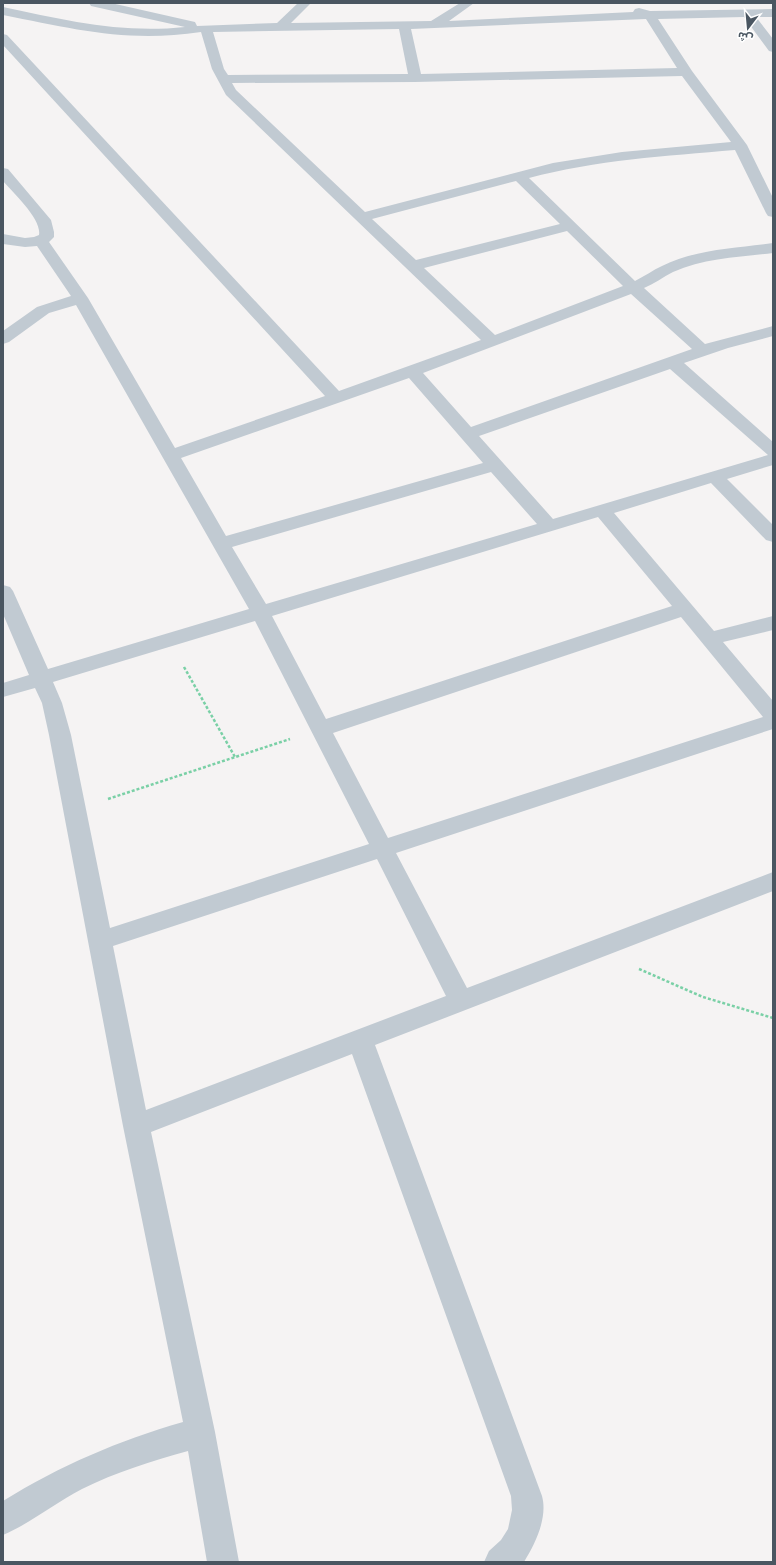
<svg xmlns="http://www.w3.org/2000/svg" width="776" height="1565" viewBox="0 0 776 1565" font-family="Manrope,'Noto Sans Arabic',sans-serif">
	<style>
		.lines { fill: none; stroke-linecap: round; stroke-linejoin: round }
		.path { stroke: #7ad0a6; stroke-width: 2.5; stroke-dasharray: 3 2; stroke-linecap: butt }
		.minor { fill: #c1cad2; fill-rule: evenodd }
	</style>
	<rect width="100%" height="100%" fill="#f5f3f3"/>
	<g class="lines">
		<g class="path">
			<path d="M184 667 235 757"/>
			<path d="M108 799 290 739"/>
			<path d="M639 969 703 997 773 1018"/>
		</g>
		<path class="minor" d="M89 3H111L195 22 197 26 277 23 298 3H311L291 23 431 21 460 3H474L449 21 633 12 635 9 639 8 650 11 773 9V17H756L773 39V52L769 51 744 17 658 19 692 71 747 145 773 198V217L768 216 766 213 735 150C666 156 596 160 529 178L635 281C645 276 653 270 662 266 696 249 737 248 773 243V253C740 257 704 258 673 272 663 277 654 284 644 288L705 344 773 326V336L728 348 684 363 773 442V465L727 479 773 525V542L766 540 711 483 614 513 714 631 773 616V630L723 642 773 701V729L396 853 467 988 773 872V891L375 1045 542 1496C548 1518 535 1544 524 1562H484L489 1551 501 1540 508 1529 512 1510 511 1496 352 1054 151 1132 215 1432 239 1562H207L188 1451C152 1461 116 1472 82 1489 55 1503 31 1523 3 1535V1501C61 1465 118 1441 183 1422L123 1126 49 735 42 703 35 688 3 697V683L29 675 3 614V585L10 587 13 591 48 669 249 609 76 305 49 313 9 342 3 344V331L37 307 71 296 37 246 25 247 3 244V234L25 238 34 237 39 235C42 219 13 193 3 181V168L8 169 51 220 54 232V237L49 242 88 298 175 448 325 396 3 45V34L7 35 339 391 481 340 226 95 212 69 201 32C127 43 74 29 3 15V7C65 20 121 34 185 27L91 6ZM646 19 677 68 421 74 411 29ZM399 29 408 74 228 75 224 69 213 32ZM682 76 731 142 622 152 553 163 365 212 236 90 232 83 415 82ZM516 181 560 224 416 260 372 219ZM567 231 623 286 495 335 424 268ZM631 294 692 349 471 427 423 373ZM670 369 768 455 553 519 479 436ZM409 378 483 463 226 536 181 458ZM491 472 537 524 266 604 232 547ZM598 517 672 606 326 719 272 616ZM681 617 763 717 388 838 333 733ZM255 621 369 844 110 928 71 735 62 703 53 682ZM377 859 446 996 146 1110 113 946Z"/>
	</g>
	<rect width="776" height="1565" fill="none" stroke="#4a5661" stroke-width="8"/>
	<g transform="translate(748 28) rotate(196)" stroke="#ffffff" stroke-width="3" paint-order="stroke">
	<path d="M0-3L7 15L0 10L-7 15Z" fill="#4a5661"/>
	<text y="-6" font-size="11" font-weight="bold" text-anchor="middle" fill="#4a5661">ش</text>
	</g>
</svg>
